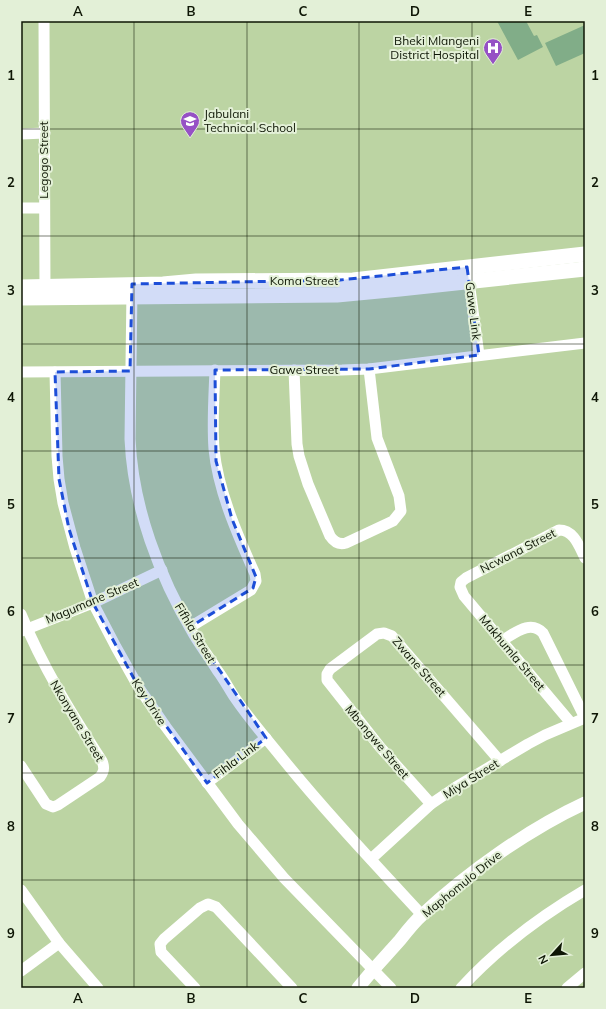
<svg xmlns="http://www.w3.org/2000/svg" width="606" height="1009" viewBox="0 0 606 1009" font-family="Mulish,sans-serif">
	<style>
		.building { fill: #81ad88 }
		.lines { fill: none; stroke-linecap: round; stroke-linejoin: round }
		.minor { stroke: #fff; stroke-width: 11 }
		.tertiary { stroke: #fff; stroke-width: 13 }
		.secondary { stroke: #fff; stroke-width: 15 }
		.marked { fill: #1d4ed8; fill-opacity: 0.2; stroke: #1d4ed8; stroke-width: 3; stroke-dasharray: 8 5; stroke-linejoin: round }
		.grid { fill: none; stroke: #0e1605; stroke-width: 1; stroke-opacity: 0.55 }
		.labels { text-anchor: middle; stroke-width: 4; stroke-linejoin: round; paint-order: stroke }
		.poi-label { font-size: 12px; fill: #0e1605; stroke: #e3f0d7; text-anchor: end }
		.street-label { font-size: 12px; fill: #0e1605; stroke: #e3f0d7 }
		.neatline { fill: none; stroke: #0e1605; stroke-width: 1.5 }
		.grid-label { font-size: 13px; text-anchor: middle; font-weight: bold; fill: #0e1605 }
	</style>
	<rect width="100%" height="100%" fill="#bcd4a3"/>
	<g class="building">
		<path d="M497 21H526L534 36 537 35 543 47 518 60Z"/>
		<path d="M585 25V53L556 66 545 43Z"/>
	</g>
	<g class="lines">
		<g class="minor">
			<path d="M44 21 45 294"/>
			<path d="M21 134 45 133"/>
			<path d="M21 208H44"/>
			<path d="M468 274 479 355"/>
			<path d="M132 290 130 439C133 507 159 576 194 635 201 647 210 658 217 670 224 679 229 689 235 698 248 717 263 735 278 753 323 809 373 862 422 915"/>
			<path d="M294 370 297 444 299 456 308 484 330 536C334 542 339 545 346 543L393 521 401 511 399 496 377 438 369 369"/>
			<path d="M21 372 342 370 369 369 585 343"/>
			<path d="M55 372 57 456 59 479 63 503 75 548 93 603 116 647 139 688 166 727 238 824 284 878 391 988"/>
			<path d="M21 614C42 666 72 714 102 761 105 768 104 772 100 777L58 805 53 807 46 804 21 766"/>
			<path d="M190 627 251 590 256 581 255 574C238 536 218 491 214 449 212 423 214 396 215 370"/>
			<path d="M22 631 93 603 162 570"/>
			<path d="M501 641C514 634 530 619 543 633L585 718"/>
			<path d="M571 723 464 596 460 587 461 582 466 578 559 530C574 530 579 546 585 558"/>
			<path d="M207 783 266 738"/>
			<path d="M431 804 380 747 327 680V674L330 669 377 634 384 633 392 636 500 761"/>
			<path d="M371 859 431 804 456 787 528 744 545 735 585 718"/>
			<path d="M21 890 59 943 98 988"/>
			<path d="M21 971 59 943"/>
			<path d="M195 988 161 952 160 944 164 939 200 908 208 904 216 907 292 988"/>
			<path d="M461 988C497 949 539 917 585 890"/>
			<path d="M567 988 585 973"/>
		</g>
		<path class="tertiary" d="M358 988C371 971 386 956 400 940 407 931 414 922 422 915 468 872 529 829 585 803"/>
		<g class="secondary">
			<path d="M21 287 163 284 196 281 353 280 585 254"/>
			<path d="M21 298 337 295 400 289 585 269"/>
		</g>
	</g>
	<path class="marked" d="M467 267 479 355 369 369 215 370 216 461 232 519 256 577 253 588 190 627 266 738 207 783 139 688 93 603 69 529 59 479 55 372 130 371 132 284 340 280Z"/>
	<path class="grid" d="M134 21V988M247 21V988M359 21V988M472 21V988M21 129H585M21 236H585M21 344H585M21 451H585M21 558H585M21 665H585M21 773H585M21 880H585"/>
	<defs>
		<g id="hospital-pin" transform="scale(1)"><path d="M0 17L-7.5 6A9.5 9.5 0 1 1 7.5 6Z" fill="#9651c5" stroke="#e3f0d7"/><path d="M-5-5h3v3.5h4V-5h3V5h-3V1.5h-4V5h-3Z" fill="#fff"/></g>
		<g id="school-pin" transform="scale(1)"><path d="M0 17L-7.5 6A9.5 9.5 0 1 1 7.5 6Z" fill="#9651c5" stroke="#e3f0d7"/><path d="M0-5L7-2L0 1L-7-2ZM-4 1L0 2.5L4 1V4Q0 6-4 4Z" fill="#fff"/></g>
	</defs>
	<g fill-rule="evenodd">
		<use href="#hospital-pin" x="493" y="48"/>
		<use href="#school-pin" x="190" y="121"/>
	</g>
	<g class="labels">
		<g class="poi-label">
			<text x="479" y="45">Bheki Mlangeni<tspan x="479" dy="14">District Hospital</tspan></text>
			<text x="204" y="118" text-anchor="start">Jabulani<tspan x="204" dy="14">Technical School</tspan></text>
		</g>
		<g class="street-label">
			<text transform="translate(44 160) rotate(-90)" y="4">Legogo Street</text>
			<text x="304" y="285">Koma Street</text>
			<text transform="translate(473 311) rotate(83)" y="4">Gawe Link</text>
			<text x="304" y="374">Gawe Street</text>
			<text transform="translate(518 551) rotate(-27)" y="4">Ncwana Street</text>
			<text transform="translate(92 601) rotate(-23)" y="4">Magumane Street</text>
			<text transform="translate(195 633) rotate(59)" y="4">Fifhla Street</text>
			<text transform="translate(512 653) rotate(50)" y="4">Makhumla Street</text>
			<text transform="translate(419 667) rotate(49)" y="4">Zwane Street</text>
			<text transform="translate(149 702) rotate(57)" y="4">Key Drive</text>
			<text transform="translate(77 721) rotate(59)" y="4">Nkonyane Street</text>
			<text transform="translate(377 742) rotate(50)" y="4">Mbongwe Street</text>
			<text transform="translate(236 760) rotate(-37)" y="4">Fihla Link</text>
			<text transform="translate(471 779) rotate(-32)" y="4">Miya Street</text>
			<text transform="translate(462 884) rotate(-39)" y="4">Maphomulo Drive</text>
		</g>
	</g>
	<rect width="606" height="1009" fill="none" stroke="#e3f0d7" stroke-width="44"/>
	<g transform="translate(552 955) rotate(243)" stroke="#e3f0d7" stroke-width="3" paint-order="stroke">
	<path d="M0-3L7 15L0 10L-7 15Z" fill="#0e1605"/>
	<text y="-6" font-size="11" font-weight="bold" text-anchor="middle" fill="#0e1605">N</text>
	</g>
	<rect x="22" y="22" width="562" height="965" class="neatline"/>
	<g class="grid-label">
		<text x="78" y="16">A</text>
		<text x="191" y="16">B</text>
		<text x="303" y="16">C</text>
		<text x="415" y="16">D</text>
		<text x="528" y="16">E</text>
		<text x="11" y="80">1</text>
		<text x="595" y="80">1</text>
		<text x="11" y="187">2</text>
		<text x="595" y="187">2</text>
		<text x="11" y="295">3</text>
		<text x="595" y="295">3</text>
		<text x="11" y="402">4</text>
		<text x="595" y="402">4</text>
		<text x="11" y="509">5</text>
		<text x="595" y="509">5</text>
		<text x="11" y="616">6</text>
		<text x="595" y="616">6</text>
		<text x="11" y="723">7</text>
		<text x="595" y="723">7</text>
		<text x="11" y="831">8</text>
		<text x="595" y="831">8</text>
		<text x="11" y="938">9</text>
		<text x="595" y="938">9</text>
		<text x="78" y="1003">A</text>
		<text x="191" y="1003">B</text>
		<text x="303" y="1003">C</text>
		<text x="415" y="1003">D</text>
		<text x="528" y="1003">E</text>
	</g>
</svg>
